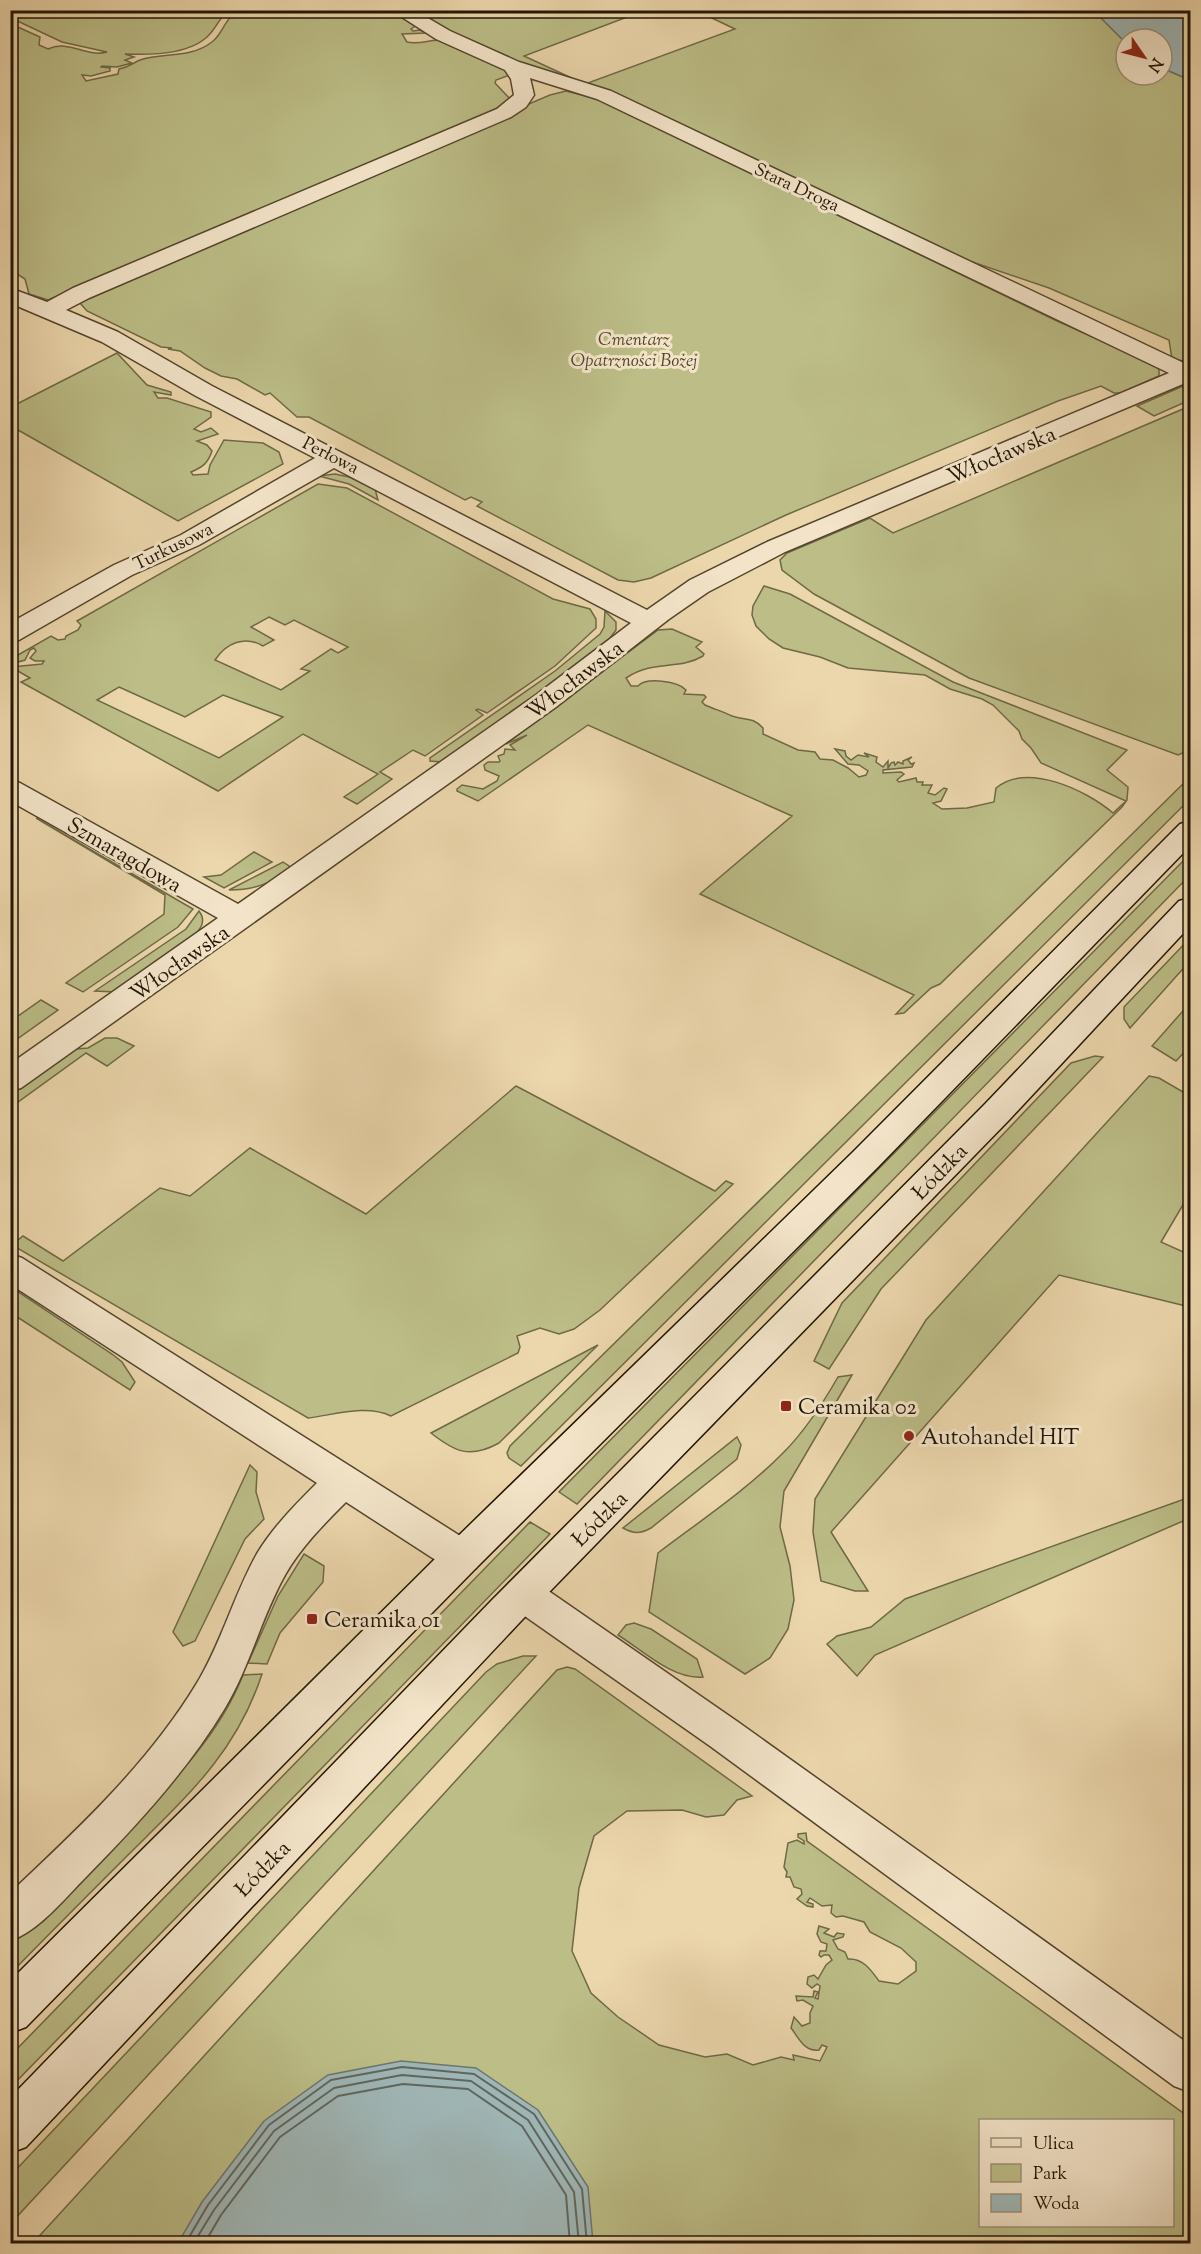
<svg xmlns="http://www.w3.org/2000/svg" width="1201" height="2254" viewBox="0 0 1201 2254" font-family="'Sorts Mill Goudy',serif">
	<style>
		.green { fill: #bcbd87; stroke: #6f6946; stroke-width: 1.5; fill-rule: evenodd }
		.water { fill: #9fb6b6; stroke: #6d766f; stroke-width: 1.5 }
		.lines { fill: none; stroke-linecap: round; stroke-linejoin: round }
		.shore { stroke: #60665d; stroke-width: 2 }
		.minor-casing { stroke: #54452e; stroke-width: 3 }
		.secondary-casing { stroke: #221504; stroke-width: 3 }
		.minor { fill: #f3e4c9; fill-rule: evenodd }
		.secondary { fill: #f3e4c9; fill-rule: evenodd }
		.poi-dot { fill: #8f2418; stroke: #f3e4c9; stroke-width: 2 }
		.labels { text-anchor: middle; stroke-width: 6; stroke-linejoin: round; paint-order: stroke }
		.far-street-label { font-size: 18px; fill: #221504; stroke: #f3e4c9 }
		.far-park-label { font-size: 18px; font-style: italic; fill: #50472b; stroke: #f3e4c9 }
		.street-label { font-size: 22px; fill: #221504; stroke: #f3e4c9 }
		.poi-label { font-size: 22px; fill: #221504; stroke: #f3e4c9; text-anchor: start }
	</style>
	<rect width="100%" height="100%" fill="#ecd6ac"/>
	<filter id="stains"><feTurbulence type="fractalNoise" baseFrequency=".00333" numOctaves="4"/><feColorMatrix values="0 0 0 0 .2 0 0 0 0 .09 0 0 0 0 .02 0 0 0 .5 -.17"/></filter>
	<radialGradient id="worn" r=".72"><stop offset=".6" stop-color="#630" stop-opacity="0"/><stop offset="1" stop-color="#630" stop-opacity=".3"/></radialGradient>
	<g class="green">
		<path d="M10 11H228C219 18 216 29 207 37 187 55 150 55 125 54L134 57 125 60 132 63 117 67 102 66 101 67 110 68V71L91 76 82 75 86 81 118 74 119 69C131 67 132 63 140 60 163 52 190 59 212 42 223 34 224 19 238 11H391L417 25 411 29 413 31 420 30 427 33 402 34 407 42C422 45 432 38 444 41 458 44 503 64 510 75L496 80 495 83 512 101 492 114 48 300 29 294 25 279 11 270V24L40 37 39 45 48 49C69 39 86 58 107 52L62 42 11 18Z"/>
		<path d="M409 11H643L524 56 576 80 517 65Z"/>
		<path d="M697 11H1094L1126 43V75H1162V68L1190 80V362L1172 359 1169 340 1049 288 949 254 585 84 735 29Z"/>
		<path d="M566 91 598 99 1055 320 1155 365 1159 369V376L1121 393H1114L1101 386 1058 401 786 515 651 578 634 582 618 580 477 506 482 502 471 497 465 500 309 417H297L270 393 265 395 237 379 221 376 205 368 180 351 168 349 172 348 161 347 87 311 80 303 81 298 201 244 550 95Z"/>
		<path d="M117 353 147 385 171 392V395L154 392 158 398H167L211 412V417L194 429 201 432 211 428 218 434 197 441 207 445 212 451C208 463 203 467 191 472L193 475 208 474 210 465 224 440 263 443 279 452 283 464 178 521 11 426V407Z"/>
		<path d="M1190 383V400L1154 416 1137 406Z"/>
		<path d="M1190 406V750L1178 755 969 678 814 594 782 570 780 560 787 553 870 518 893 533Z"/>
		<path d="M335 474 349 477 375 489 378 500 349 484 319 476Z"/>
		<path d="M318 484 347 488 553 599 590 609 596 619V628L555 666 487 713 478 709 476 710 483 715 425 756 413 750 380 772 392 779 357 804 344 797 378 774 303 734 218 791 21 682 30 678 11 667 42 664 44 661H35L30 658 36 651 34 648 30 650 25 660 11 664V659L51 636 58 640 65 639 66 636 78 630 81 625 77 621ZM269 617 285 625 294 620 348 647 338 653 331 649 301 669 310 671 281 690 215 660C226 643 245 635 263 646L274 640 251 627ZM119 687 185 717 223 695 283 717 219 758 97 700Z"/>
		<path d="M764 586 790 594 953 682 1127 750 1107 770 1128 787 1127 800 1122 807 940 984 931 988 904 1013 896 1014 914 995 700 894 792 816 588 725 478 801 457 791V789L462 785 483 789 497 781 499 776 485 770 484 765 488 762H499L500 761 498 756 504 754 505 749 515 750 510 745 527 735 506 744 658 630 672 629 702 642 696 647 704 654 703 656C678 671 655 659 626 678L631 686H638C646 677 678 681 686 690L684 694 704 695 706 697 702 702 705 705C714 709 724 712 732 716 745 721 752 716 763 728V734L798 750 815 752 820 759 833 760 848 768 859 777 866 775 868 771 859 765 848 764 835 749 845 751 846 756 851 760 858 755 869 757 864 753 877 757 876 762 883 767 888 761V768L891 763 894 762 895 765 898 762 903 764V761L912 757 908 760 911 764 914 763 912 767 883 770V773L901 772 904 774 897 780 899 782 916 778 917 782H923L922 785H932L928 793 935 795 944 788 947 789 941 801 933 803 942 809 967 808 994 802 996 788C1027 762 1086 790 1113 813L1126 801 1041 763 1031 748 1022 739 1019 731 993 705 982 699 950 689 925 675 848 668 820 657 783 648 769 639 756 626 752 615 753 606Z"/>
		<path d="M605 611 616 622V630L610 638 548 686 442 762 430 761V758L555 671 600 634 604 627Z"/>
		<path d="M1190 777V799L521 1466 509 1458 507 1453 510 1446Z"/>
		<path d="M36 818 193 909 178 927 83 992 66 983 164 914 165 895Z"/>
		<path d="M254 852 272 862 224 888 204 877 221 875Z"/>
		<path d="M1190 854V875L577 1504 559 1492Z"/>
		<path d="M283 862 289 866V869C271 884 253 890 229 890Z"/>
		<path d="M199 911C206 920 202 927 195 935L116 992 95 991 186 929Z"/>
		<path d="M1190 938V961L1130 1028 1124 1019V1007Z"/>
		<path d="M41 1000 58 1010 13 1042 11 1040V1021Z"/>
		<path d="M1190 1003V1046L1176 1061 1152 1046Z"/>
		<path d="M105 1038H117L134 1046 107 1066 86 1053 11 1107 10 1095 76 1049 88 1048Z"/>
		<path d="M1095 1056 1103 1057 881 1289 829 1369 814 1361 842 1303 1071 1063Z"/>
		<path d="M1149 1076 1159 1078 1190 1096V1193L1161 1242 1190 1255V1307L1059 1275 831 1532 868 1591H855L821 1581 813 1532 815 1499 926 1320Z"/>
		<path d="M516 1086 715 1191 726 1181 733 1184 600 1310 574 1329 559 1334 540 1328 517 1336 520 1347 518 1353 391 1416C366 1404 334 1415 308 1418L12 1245 23 1236 63 1261 160 1188 190 1196 250 1148 366 1214Z"/>
		<path d="M11 1287 112 1354 122 1362 135 1382 130 1390 11 1313Z"/>
		<path d="M598 1345 499 1443C470 1459 455 1452 431 1433Z"/>
		<path d="M852 1375 784 1491 780 1527 790 1566 794 1600 788 1629 770 1658 745 1674 649 1612 658 1553C700 1521 747 1490 784 1452 806 1430 823 1403 838 1377Z"/>
		<path d="M737 1437 741 1445 737 1459 651 1528C640 1534 634 1534 623 1528Z"/>
		<path d="M250 1465 257 1472 256 1492 264 1519 245 1539 195 1641 183 1646 173 1632Z"/>
		<path d="M1190 1497V1518L875 1655 857 1676 827 1644 837 1636 871 1627 905 1599Z"/>
		<path d="M530 1522 550 1534 11 2087V2055Z"/>
		<path d="M304 1554 324 1566 323 1582 280 1633 267 1664 248 1663 278 1596Z"/>
		<path d="M634 1623 651 1629 697 1659 703 1677C673 1680 642 1650 618 1635L626 1625Z"/>
		<path d="M523 1656H536L11 2223V2175L486 1672 497 1664Z"/>
		<path d="M567 1667 575 1669 752 1796 737 1800 724 1815 706 1817 682 1810 627 1811 594 1836 579 1888 572 1951 591 1993 618 2017 659 2045 705 2057 727 2054 753 2065 781 2057 794 2060 793 2055 820 2061 827 2047 822 2045 819 2050C804 2052 799 2038 791 2028L794 2017 802 2026 810 2023V2013L813 2006 803 2000 797 2001 796 1996 813 1997 814 1991 818 1992 815 1998 818 1999 820 1986 817 1984 812 1988 807 1984 808 1977 814 1975 818 1979 826 1965 832 1960 829 1955H824L821 1957 819 1955 820 1951H826L827 1944 821 1942 817 1934 819 1926 829 1929 824 1933 834 1937 837 1933 844 1934 843 1937 833 1940 838 1949 845 1952 848 1959C863 1958 871 1970 879 1981L898 1984 916 1971V1962L901 1948 870 1932 864 1922 843 1916 836 1917 831 1913 832 1905 822 1906 810 1898 807 1902 813 1904V1907L807 1906 797 1899 802 1894 801 1889 794 1887 790 1877H786L787 1872 784 1867 788 1843 797 1840 804 1844V1841L798 1837V1834L806 1833 807 1841 1190 2118V2243L32 2244 557 1670ZM980 2120H1172V2226H980Z"/>
		<path d="M262 1674C236 1754 185 1798 127 1856 88 1895 49 1934 11 1973V1943C47 1906 84 1870 121 1833 169 1785 217 1740 243 1675Z"/>
	</g>
	<g class="water">
		<path d="M1094 11H1190V80L1162 68V39H1126V43Z"/>
		<path d="M401 2061 476 2068 538 2110 588 2187 593 2243H178L202 2202 264 2121 328 2075Z"/>
	</g>
	<g class="lines">
		<g class="shore">
			<path d="M185 2244 208 2205 269 2125 331 2080 402 2067 474 2074 534 2114 582 2189 587 2244"/>
			<path d="M193 2244 214 2210 274 2131 334 2088 402 2075 471 2081 528 2120 574 2192 579 2244"/>
			<path d="M204 2244 221 2215 280 2137 338 2096 403 2084 468 2089 522 2126 566 2195 570 2244"/>
		</g>
		<g class="minor-casing">
			<g id="minor">
				<path d="M391 10H414L450 31 519 62 611 91 1190 366V381L785 552 708 592 669 619 556 707 21 1088 10 1091V1064L218 918 10 801V780L20 783 238 904 536 695 631 623 334 468 199 545 132 575 19 640 10 642V623L114 565 181 535 315 458 196 396 102 342 10 303V288L47 302 73 288 497 109 514 95 511 79 505 70 436 39ZM530 78 597 99 1169 373 767 542 690 580 647 610 212 386 118 332 66 310 89 298 511 117 526 107 534 95Z"/>
				<path d="M10 1254 22 1258 476 1546 481 1557 476 1568 462 1573 448 1568 346 1502C324 1524 301 1547 285 1575 261 1618 250 1666 225 1708 187 1771 137 1825 86 1877 64 1899 40 1930 10 1941V1893C78 1829 148 1764 197 1683 222 1642 234 1594 258 1552 274 1526 296 1504 317 1483L10 1284Z"/>
				<path d="M523 1578 537 1583 738 1722 1190 2045V2092L1174 2086 710 1746 509 1605 504 1594 509 1583Z"/>
			</g>
		</g>
		<g class="secondary-casing">
			<g id="secondary">
				<path d="M1190 821V846L877 1168 476 1568 26 2027 10 2033V1981L448 1546 853 1152 1180 824Z"/>
				<path d="M1190 898V926L1009 1120 520 1622 26 2147 10 2153V2098L492 1600 985 1104 1179 901Z"/>
			</g>
		</g>
		<use href="#minor" class="minor"/>
		<use href="#secondary" class="secondary"/>
	</g>
	<g class="poi-dot">
		<rect x="780" y="1400" width="12" height="12" rx="3"/>
		<circle cx="909" cy="1436" r="6"/>
		<rect x="306" y="1613" width="12" height="12" rx="3"/>
	</g>
	<g class="labels">
		<g class="far-street-label">
			<text transform="translate(797 187) rotate(25)" y="6">Stara Droga</text>
			<text transform="translate(331 455) rotate(27)" y="6">Perłowa</text>
			<text transform="translate(173 546) rotate(-26)" y="6">Turkusowa</text>
		</g>
		<g class="far-park-label">
			<text x="634" y="345">Cmentarz<tspan x="634" dy="21">Opatrzności Bożej</tspan></text>
		</g>
		<g class="street-label">
			<text transform="translate(1001 454) rotate(-23)" y="8">Włocławska</text>
			<text transform="translate(574 679) rotate(-37)" y="8">Włocławska</text>
			<text transform="translate(125 854) rotate(30)" y="8">Szmaragdowa</text>
			<text transform="translate(179 962) rotate(-35)" y="8">Włocławska</text>
			<text transform="translate(939 1171) rotate(-46)" y="8">Łódzka</text>
			<text transform="translate(599 1518) rotate(-45)" y="8">Łódzka</text>
			<text transform="translate(262 1868) rotate(-46)" y="8">Łódzka</text>
		</g>
		<g class="poi-label">
			<text x="798" y="1414">Ceramika 02</text>
			<text x="921" y="1444">Autohandel HIT</text>
			<text x="324" y="1627">Ceramika 01</text>
		</g>
	</g>
	<rect width="1201" height="2254" fill="none" stroke="#ecd6ac" stroke-width="36"/>
	<rect x="12" y="12" width="1177" height="2230" fill="none" stroke="#221504" stroke-width="3"/>
	<rect x="18" y="18" width="1165" height="2218" fill="none" stroke="#221504" stroke-width="1.5"/>
	<rect x="979" y="2119" width="195" height="108" fill="#f3e4c9" stroke="#9f917a" stroke-width="1.5"/>
	<rect x="991" y="2138" width="30" height="9" fill="#f3e4c9" stroke="#9f917a" stroke-width="1.5"/>
	<text x="1033" y="2149" font-size="18" fill="#221504">Ulica</text>
	<rect x="991" y="2164" width="30" height="18" fill="#bcbd87" stroke="#9f917a" stroke-width="1.5"/>
	<text x="1033" y="2179" font-size="18" fill="#221504">Park</text>
	<rect x="991" y="2194" width="30" height="18" fill="#9fb6b6" stroke="#9f917a" stroke-width="1.5"/>
	<text x="1033" y="2209" font-size="18" fill="#221504">Woda</text>
	<g transform="translate(1144 57) rotate(125)"><circle r="28" fill="#f3e4c9" stroke="#9f917a" stroke-width="1.5"/>
	<path d="M0-4.5L10 22L0 15L-10 22Z" fill="#8f2418"/>
	<text y="-9" font-size="16" font-weight="bold" text-anchor="middle" fill="#221504">N</text>
	</g>
	<rect width="100%" height="100%" filter="url(#stains)"/>
	<rect width="100%" height="100%" fill="url(#worn)"/>
</svg>
